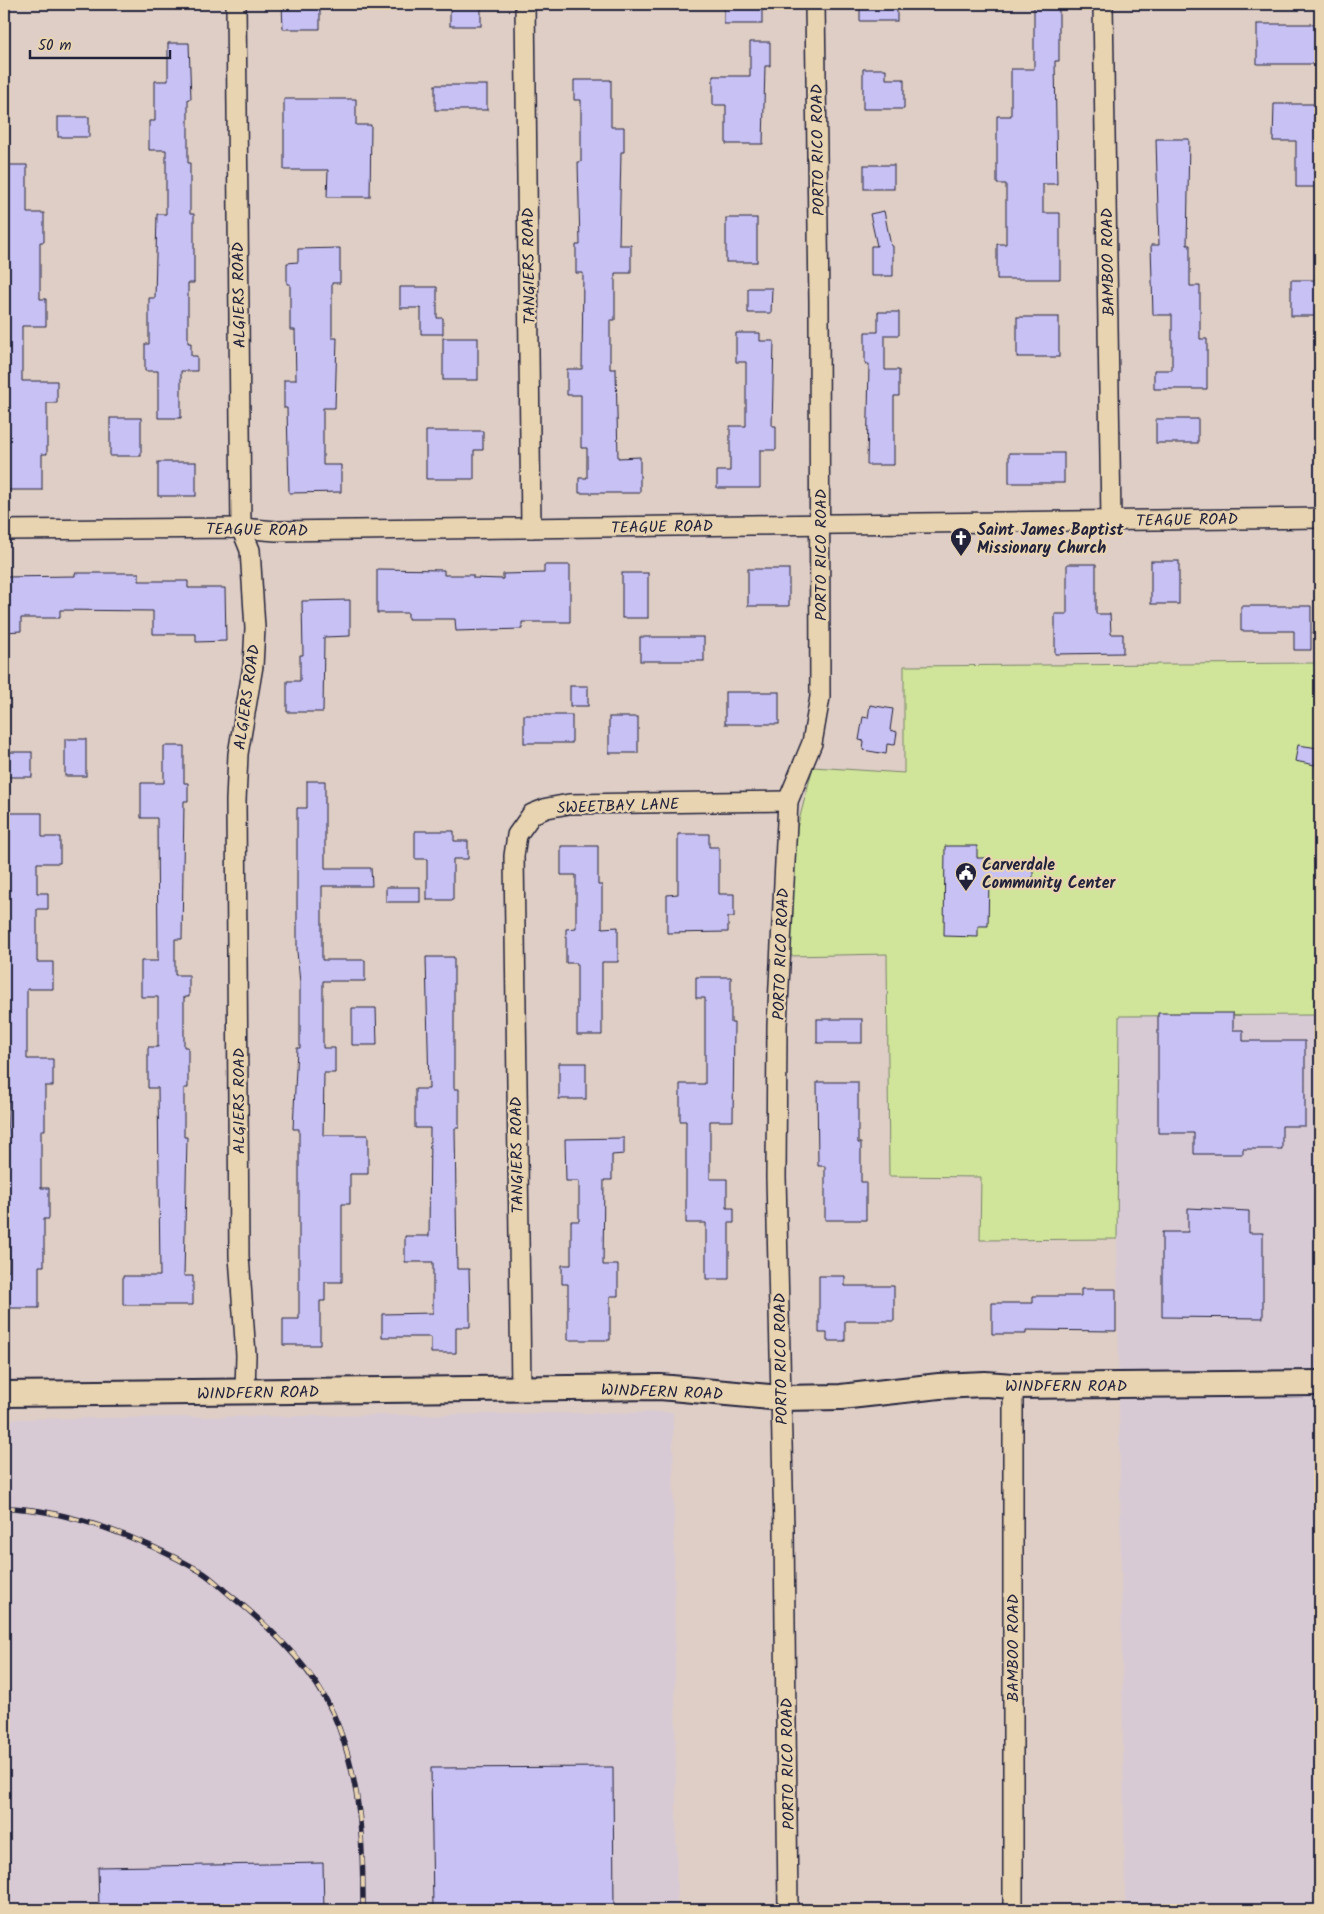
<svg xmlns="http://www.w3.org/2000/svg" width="1324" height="1914" viewBox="0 0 1324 1914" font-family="Kalam,sans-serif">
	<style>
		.built { fill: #d8cad4 }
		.green { fill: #d0e59a; stroke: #79846a }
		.building { fill: #c8c1f4; stroke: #22223b }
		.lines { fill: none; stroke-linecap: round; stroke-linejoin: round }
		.minor-casing { stroke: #22223b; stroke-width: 22 }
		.tertiary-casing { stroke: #22223b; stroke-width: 28 }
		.minor { stroke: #e9d4b2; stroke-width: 19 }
		.tertiary { stroke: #e9d4b2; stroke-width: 24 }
		.rail-casing { stroke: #22223b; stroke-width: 5.5 }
		.rail { stroke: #e9d4b2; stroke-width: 4; stroke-dasharray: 11; stroke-linecap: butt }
		.labels { text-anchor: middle; stroke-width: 4.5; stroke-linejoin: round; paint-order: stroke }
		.street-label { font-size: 16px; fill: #22223b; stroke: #e9d4b2 }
		.poi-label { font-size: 16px; font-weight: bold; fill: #22223b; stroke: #e9d4b2; text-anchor: start }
	</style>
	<rect width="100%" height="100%" fill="#dfcec6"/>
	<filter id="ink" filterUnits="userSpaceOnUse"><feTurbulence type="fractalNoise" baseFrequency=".02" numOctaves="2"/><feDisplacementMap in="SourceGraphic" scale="10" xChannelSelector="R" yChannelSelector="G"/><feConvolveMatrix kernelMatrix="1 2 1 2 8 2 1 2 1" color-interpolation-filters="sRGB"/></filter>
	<g filter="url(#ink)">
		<g class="built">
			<path d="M1320 1015V1910H1125L1117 1239 1119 1016Z"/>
			<path d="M673 1412 677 1910H4V1419Z"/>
		</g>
		<path class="green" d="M1320 663V1015L1119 1016 1117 1239 980 1240 981 1177 889 1176 887 954 787 956 797 828 813 767 904 773V666Z"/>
		<g class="building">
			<path d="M282 4H320V29H283Z"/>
			<rect x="450" y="4" width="31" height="22"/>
			<rect x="724" y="4" width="38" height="20"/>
			<rect x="860" y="4" width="37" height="17"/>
			<path d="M1034 4H1059V61H1055L1057 184H1043V213H1060V279H997V244H1006V184H997V116H1011V69H1034Z"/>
			<rect x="1257" y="24" width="63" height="40"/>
			<path d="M750 42H770V66H765L763 144H726V105H713V76H750Z"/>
			<path d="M168 43H189L191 99H188V163H190V214H194V283H188V343H191V356H197V371H181V418H158V371H145V344H149V298H155L157 214H166V150H149V121H155V81H168Z"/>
			<path d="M863 69H886V79H904V109H863Z"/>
			<path d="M574 80H611V127H624V152H621L619 245H631V273H615V320H610V369H616L618 458 640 457V493H579V478H587V448H581V395H567V369H582L583 273H576V245H580L578 162H581V100H574Z"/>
			<rect x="435" y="85" width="52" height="25"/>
			<path d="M284 99H356V125H371L370 197H327L328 170H284Z"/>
			<path d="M1274 104H1320V187H1296V141H1273Z"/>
			<rect x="58" y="117" width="31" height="20"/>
			<path d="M1156 139H1189L1187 245H1190V286H1200V339H1207V389H1154V370H1172V315H1153L1151 245H1159Z"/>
			<path d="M4 165H27V213H44V242H40V299H46V326H22V381H57V403H47V454H42V490H4Z"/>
			<rect x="864" y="165" width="30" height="24"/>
			<path d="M884 211 891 246H893V276H871V246H877L870 214Z"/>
			<rect x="726" y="218" width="31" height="44"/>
			<path d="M340 248V283H332V338H337L335 408H323V465H341V492L289 493 287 408H284V380H296L295 330H290V284H287V263L298 262V249Z"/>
			<rect x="1291" y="280" width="29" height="36"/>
			<path d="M400 287H437V318H443V334H421V308H400Z"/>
			<path d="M748 288H772L771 313H748Z"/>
			<path d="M878 312H899V335H885V370H899V396H894V465H867L869 364H865V332H878Z"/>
			<rect x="1017" y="317" width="42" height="40"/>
			<path d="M736 333H760V341H774L772 426H776V450H760V488H717V471H730V426H746V362H736Z"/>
			<rect x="443" y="338" width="35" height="42"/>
			<rect x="110" y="418" width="31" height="38"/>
			<rect x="1156" y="419" width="42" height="24"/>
			<path d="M426 431H483V450H474V479H426Z"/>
			<rect x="1009" y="453" width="55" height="30"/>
			<rect x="158" y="462" width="38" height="34"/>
			<rect x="1151" y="561" width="28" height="43"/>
			<path d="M1067 564H1096V614H1110L1111 634H1123V653L1055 654V614H1067Z"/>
			<path d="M544 565H570V622H522V629L456 631 455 619H408V613H377V569L444 570V575H473V578L503 579V574L544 573Z"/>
			<rect x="748" y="569" width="41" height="37"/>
			<path d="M75 573H139V581H188V588H225L226 641 196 642V634H153V611L60 610V618H21V631L4 632V577L75 576Z"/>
			<rect x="622" y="573" width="26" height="45"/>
			<path d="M350 600V636L324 637 323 712H287V681H300V655H303L302 601Z"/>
			<path d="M1241 606H1311V650H1294V631H1241Z"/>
			<rect x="640" y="637" width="64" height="24"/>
			<rect x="570" y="686" width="18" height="20"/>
			<rect x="725" y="692" width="54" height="32"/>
			<path d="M870 705 893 709 890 730 897 732 895 745 887 744 886 754 863 750 864 741 859 740 863 717 868 718Z"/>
			<rect x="524" y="715" width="48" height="28"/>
			<rect x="609" y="717" width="29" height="36"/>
			<rect x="65" y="739" width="21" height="37"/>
			<path d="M1298 745 1318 748 1315 765 1295 761Z"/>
			<path d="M164 746H184V783H188V801H184L182 939H175V975H189V997H184V1047H188V1088H184V1137H187L184 1276H193V1305H123V1276H160L158 1088H148V1047H158V997H141V961H158L157 818H141V783H164Z"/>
			<rect x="7" y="752" width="25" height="25"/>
			<path d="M307 781H325V868H371L372 886H322V960H365V981H323V1048H335V1073H324L323 1135H368V1174H350V1204H342V1282H325V1301H320V1345H283V1319H299V1129H293L297 1048H300V983L297 951V808H307Z"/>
			<path d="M7 813H42V837H60V863H37V893H48V909H37V962H53V989H27V1059H53V1086H45V1130H41V1188H49V1219H44V1266H39V1308H5V1271H9V1219H7L6 1176 9 1086H6V1032H4V956Z"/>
			<path d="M415 831H454V841H468V859H453V900H427V859H415Z"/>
			<path d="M678 834H709V847H719V894H734V917H728V932L667 933V895L678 894Z"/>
			<path d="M561 846H598V885H602V928L618 927V962H602V1035H577V963H566V929L576 928V875H561Z"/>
			<path d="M945 846H977V858H989V864H1033V881L989 880 988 926H978V937L944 936Z"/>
			<rect x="386" y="887" width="34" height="15"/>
			<path d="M426 957H454V1089H459V1128H455L457 1269H469L470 1313V1327H456V1353H431V1337H382V1314L433 1313V1262H405V1236H429L430 1128H415V1089H429Z"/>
			<path d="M696 977H731V1023H734L733 1121H710V1179H727V1208H734V1223H729V1279H706V1223H686V1121H680V1084H705V998H696Z"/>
			<path d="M352 1008H376L377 1045H352Z"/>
			<path d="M1158 1013H1233V1030H1243V1041H1305V1126H1282V1149H1243V1154H1194V1133H1158Z"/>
			<rect x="817" y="1019" width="45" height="24"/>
			<rect x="559" y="1063" width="27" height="36"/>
			<path d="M817 1082H858V1143H861V1182H866V1220H825V1166H818Z"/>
			<path d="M624 1138V1154L612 1155V1180H604L603 1265H618V1296H610V1340H568V1284H562V1265H571V1221H579V1181H566L565 1139Z"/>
			<path d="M1188 1208 1249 1211V1233H1263V1318L1162 1317V1232H1188Z"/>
			<path d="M819 1276H845V1286H894V1321H845V1341H827V1333H819Z"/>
			<path d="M1081 1289H1116V1331L1026 1330V1334H992V1303H1033V1296H1081Z"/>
			<path d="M613 1767 614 1910H433L431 1768Z"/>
			<path d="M323 1863 324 1910H99L98 1867Z"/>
		</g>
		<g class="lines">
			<g class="minor-casing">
				<g id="minor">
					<path d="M236 4 241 528 250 550 255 628 253 666 238 754 236 801 239 1256 246 1355 245 1392"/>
					<path d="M525 4 531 528"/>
					<path d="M1103 4 1111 520"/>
					<path d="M4 530 241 528 276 531 1320 518"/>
					<path d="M521 1389 514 856 517 835 532 814 547 808 569 804 788 801"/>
					<path d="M788 1910 784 1531 776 1177 777 1026 788 801 812 743 820 697 819 302 815 4"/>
					<path d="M1013 1910V1386"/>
				</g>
			</g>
			<g class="tertiary-casing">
				<path id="tertiary" d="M4 1394 660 1387 781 1398 841 1397 939 1386 985 1384 1013 1386 1320 1383"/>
			</g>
			<use href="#minor" class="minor"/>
			<use href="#tertiary" class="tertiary"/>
			<g class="rail-casing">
				<path id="rail" d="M4 1508C66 1508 146 1540 200 1571 211 1577 220 1587 230 1595 273 1629 320 1674 339 1728 362 1790 363 1845 363 1910"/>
			</g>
			<use href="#rail" class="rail"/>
		</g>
	</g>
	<defs>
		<g id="church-pin" transform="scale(1.125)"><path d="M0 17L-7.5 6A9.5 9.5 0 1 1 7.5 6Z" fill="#22223b" stroke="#e9d4b2"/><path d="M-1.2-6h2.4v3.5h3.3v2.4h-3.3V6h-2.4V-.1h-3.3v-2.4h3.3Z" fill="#fff"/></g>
		<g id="civic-pin" transform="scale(1.125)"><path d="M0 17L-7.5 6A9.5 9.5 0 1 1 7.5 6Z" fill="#22223b" stroke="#e9d4b2"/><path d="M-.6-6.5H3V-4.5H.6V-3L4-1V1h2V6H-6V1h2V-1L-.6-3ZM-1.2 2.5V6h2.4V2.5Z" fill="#fff"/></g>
	</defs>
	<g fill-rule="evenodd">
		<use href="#church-pin" x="961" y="538"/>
		<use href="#civic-pin" x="966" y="873"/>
	</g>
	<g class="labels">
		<g class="street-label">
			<text transform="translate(817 150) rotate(-91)" y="6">PORTO RICO ROAD</text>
			<text transform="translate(1107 262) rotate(-91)" y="6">BAMBOO ROAD</text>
			<text transform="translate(528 266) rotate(-91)" y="6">TANGIERS ROAD</text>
			<text transform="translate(238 295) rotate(-91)" y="6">ALGIERS ROAD</text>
			<text transform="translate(1187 519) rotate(-1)" y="6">TEAGUE ROAD</text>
			<text transform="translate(662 526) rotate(-1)" y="6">TEAGUE ROAD</text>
			<text transform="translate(257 529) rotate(1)" y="6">TEAGUE ROAD</text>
			<text transform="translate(820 555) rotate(-90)" y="6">PORTO RICO ROAD</text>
			<text transform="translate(246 697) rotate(-82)" y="6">ALGIERS ROAD</text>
			<text transform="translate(618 805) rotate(-2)" y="6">SWEETBAY LANE</text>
			<text transform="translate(780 954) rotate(-88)" y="6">PORTO RICO ROAD</text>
			<text transform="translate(238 1101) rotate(-90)" y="6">ALGIERS ROAD</text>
			<text transform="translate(516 1155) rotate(-91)" y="6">TANGIERS ROAD</text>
			<text transform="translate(780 1359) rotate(-91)" y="6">PORTO RICO ROAD</text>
			<text x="1066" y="1391">WINDFERN ROAD</text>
			<text transform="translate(662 1391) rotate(2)" y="6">WINDFERN ROAD</text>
			<text transform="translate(258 1392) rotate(-1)" y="6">WINDFERN ROAD</text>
			<text transform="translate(1012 1648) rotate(-90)" y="6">BAMBOO ROAD</text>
			<text transform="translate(787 1764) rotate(-91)" y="6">PORTO RICO ROAD</text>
		</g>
		<g class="poi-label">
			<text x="977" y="535">Saint James Baptist<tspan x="977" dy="18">Missionary Church</tspan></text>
			<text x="982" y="870">Carverdale<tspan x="982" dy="18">Community Center</tspan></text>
		</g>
	</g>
	<rect width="1324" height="1914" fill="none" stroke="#e9d4b2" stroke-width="20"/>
	<rect x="10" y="10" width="1304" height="1894" fill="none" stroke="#22223b" stroke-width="2" filter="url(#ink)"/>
	<path d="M30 50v8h140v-8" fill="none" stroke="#22223b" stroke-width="2.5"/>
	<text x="38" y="50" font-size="15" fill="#22223b" stroke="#e9d4b2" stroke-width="4" paint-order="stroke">50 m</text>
</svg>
